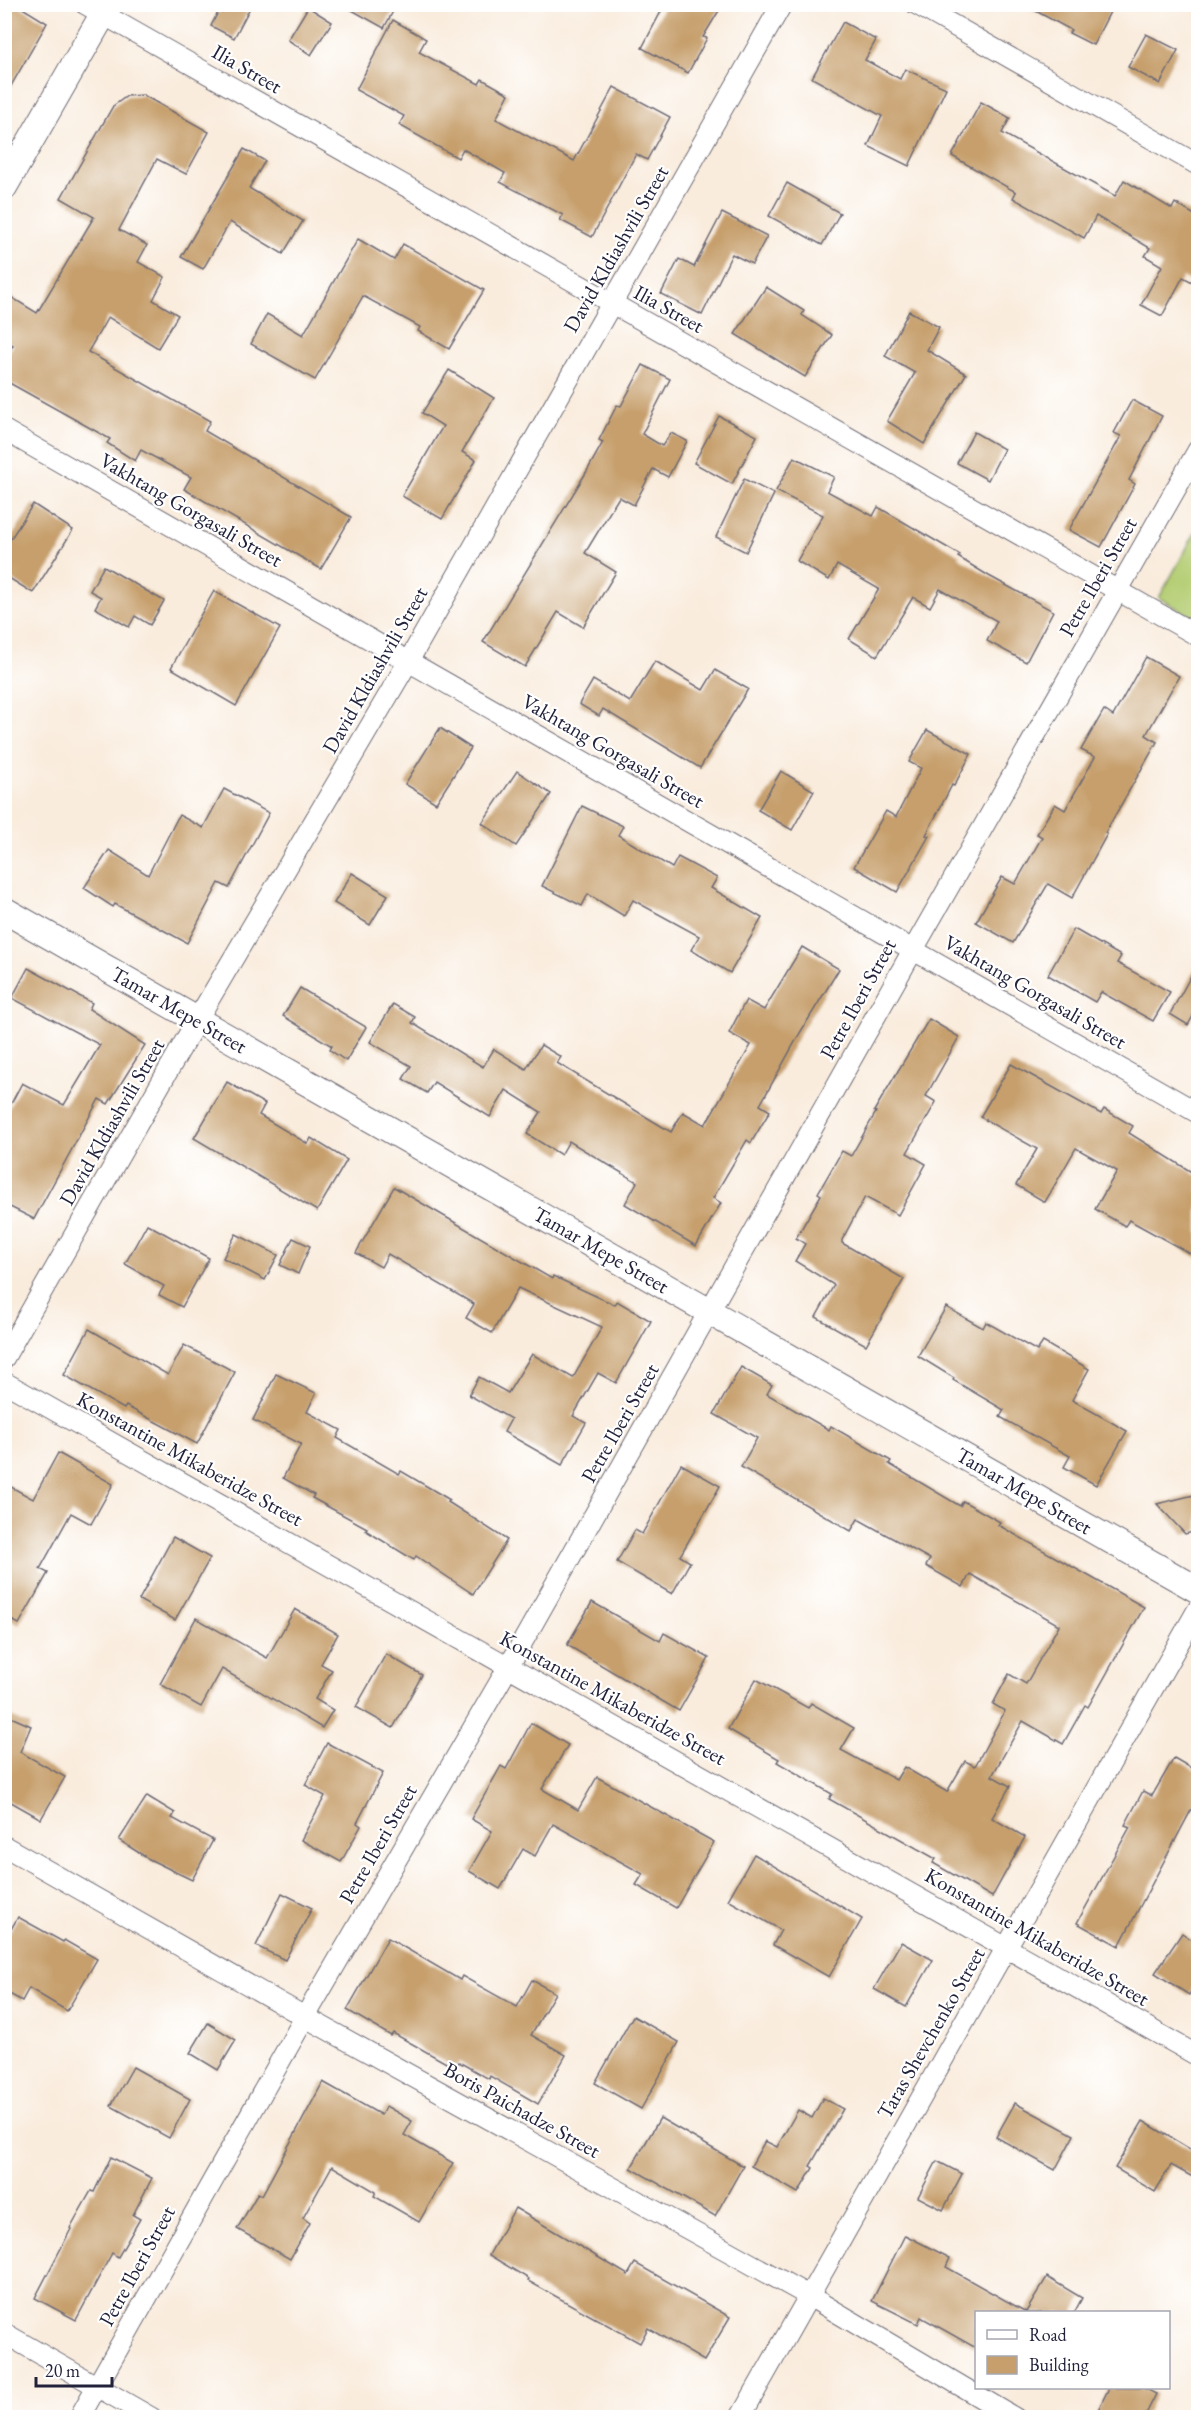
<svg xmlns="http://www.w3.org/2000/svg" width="1203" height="2422" viewBox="0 0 1203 2422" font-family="'EB Garamond',serif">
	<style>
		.green { fill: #b5ce74; stroke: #6c7858; stroke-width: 1.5 }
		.building { fill: #c69f6c }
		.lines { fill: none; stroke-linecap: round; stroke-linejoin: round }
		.minor-casing { stroke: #6d6974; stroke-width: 22 }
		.tertiary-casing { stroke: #6d6974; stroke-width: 28 }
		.minor { stroke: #fff; stroke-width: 20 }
		.tertiary { stroke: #fff; stroke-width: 26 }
		.labels { text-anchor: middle; stroke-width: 4.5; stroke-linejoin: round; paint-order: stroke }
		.street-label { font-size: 21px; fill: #22223b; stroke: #fff }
	</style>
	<rect width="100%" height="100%" fill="#fff"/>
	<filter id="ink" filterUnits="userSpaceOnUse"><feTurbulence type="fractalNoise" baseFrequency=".0167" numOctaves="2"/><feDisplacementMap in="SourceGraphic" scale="12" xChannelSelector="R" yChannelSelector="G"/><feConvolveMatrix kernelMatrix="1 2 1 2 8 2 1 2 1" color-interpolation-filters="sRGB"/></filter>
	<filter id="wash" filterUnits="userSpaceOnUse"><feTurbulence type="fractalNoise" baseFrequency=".008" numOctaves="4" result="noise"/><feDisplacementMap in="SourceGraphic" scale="24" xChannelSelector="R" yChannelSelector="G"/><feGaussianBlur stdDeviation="1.35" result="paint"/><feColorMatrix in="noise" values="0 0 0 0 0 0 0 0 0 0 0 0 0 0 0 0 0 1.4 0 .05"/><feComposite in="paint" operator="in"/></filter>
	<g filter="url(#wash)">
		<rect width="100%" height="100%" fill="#f9ecdd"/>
		<path class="green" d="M1198 528V620L1159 598Z"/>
		<g id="blocks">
			<g class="building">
				<path d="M4 4H16L47 23 4 98Z"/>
				<path d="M222 4H252L234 38 211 26Z"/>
				<path d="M341 4H397L384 28Z"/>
				<path d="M665 4H723L703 37 707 38 688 73 642 48Z"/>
				<path d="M1023 4H1114L1093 45 1069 33 1071 30Z"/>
				<path d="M308 7 332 22 311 55 288 40Z"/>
				<path d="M393 20 426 39 419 52 479 84 482 79 509 94 496 119 574 161 614 87 670 117 647 160 636 154 592 237 560 220 563 215 500 182 505 173 463 149 458 158 399 125 404 116 356 90Z"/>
				<path d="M843 22 876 40 865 60 900 79 905 69 946 88 909 166 868 146 882 116 812 78Z"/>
				<path d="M1146 34 1178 50 1160 84 1128 67Z"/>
				<path d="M143 95 209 132 186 174 157 159 119 230 147 245 138 262 165 277 153 300 178 315 158 348 108 317 88 352 210 421 205 431 351 517 321 569 184 489 191 477 141 450 135 461 107 443 110 439 4 380V360L13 345 4 340V308L11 297 37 313 94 217 61 198 113 106 127 96Z"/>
				<path d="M981 102 1010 118 1002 133 1115 196 1124 180 1172 209 1175 203 1198 217V285L1183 277 1162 316 1141 305 1162 266 1145 256 1150 248 1096 216 1084 238 1013 198 1016 192 952 156Z"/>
				<path d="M244 149 265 161 249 188 303 221 283 254 230 222 203 269 181 257Z"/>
				<path d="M787 183 840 213 822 245 769 216Z"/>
				<path d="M722 213 767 236 752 264 732 254 702 315 661 294 679 259 694 267Z"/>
				<path d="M358 239 394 260 403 244 484 290 449 349 418 331 420 327 363 296 315 380 251 344 267 314 303 335Z"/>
				<path d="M766 287 804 311 802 315 832 335 805 377 735 334Z"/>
				<path d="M909 311 939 327 927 350 966 374 924 444 887 421 915 373 885 356Z"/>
				<path d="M643 365 670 379 642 434 662 446 671 433 687 441 668 477 653 469 634 505 619 497 585 553 616 572 583 627 558 612 525 667 483 642 587 471 603 442 599 440 617 405 621 406Z"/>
				<path d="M449 370 494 398 462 452 476 460 442 519 402 496 443 426 422 413Z"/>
				<path d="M1132 400 1162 416 1129 480 1135 484 1101 547 1069 530 1121 436 1114 433Z"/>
				<path d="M719 416 757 436 732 484 694 463Z"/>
				<path d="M974 432 1004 449 988 480 957 463Z"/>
				<path d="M794 457 834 477 827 491 873 516 878 507 960 555 958 557 989 576 1053 611 1026 662 987 641 997 621 940 589 930 607 913 597 877 656 849 639 879 589 837 565 829 580 797 561 823 515 776 491Z"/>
				<path d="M744 479 774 494 746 552 716 537Z"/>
				<path d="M33 504 73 530 33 593 4 575V549Z"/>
				<path d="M104 566 164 601 150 625 135 616 129 627 95 608 101 597 90 591Z"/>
				<path d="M214 591 280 628 236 706 171 668Z"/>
				<path d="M1146 657 1179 676 1146 735 1157 742 1105 833 1107 834 1072 898 1048 884 1013 943 976 922 1002 877 1015 884 1042 837 1037 834 1055 804 1065 810 1095 757 1081 750 1104 710 1113 716Z"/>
				<path d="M655 661 703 690 715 670 748 689 700 768 603 709 599 716 579 704 593 680 630 702Z"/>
				<path d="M440 728 471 748 436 803 405 784Z"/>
				<path d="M927 730 971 754 954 786 952 785 926 835 929 836 897 892 854 867 886 811 896 817 921 768 909 762Z"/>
				<path d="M517 771 551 794 516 846 482 823Z"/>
				<path d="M781 771 814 791 792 830 758 810Z"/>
				<path d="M224 789 269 813 229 888 219 883 187 943 115 904 113 907 84 888 109 850 148 875 179 815 203 828Z"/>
				<path d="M582 806 623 826 618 835 672 868 678 857 717 878 711 888 762 918 730 973 691 950 699 936 633 900 624 916 588 894 582 906 542 886Z"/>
				<path d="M352 873 388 895 370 925 334 903Z"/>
				<path d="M1074 929 1121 956 1117 963 1170 992 1153 1021 1101 992 1095 1002 1048 975Z"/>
				<path d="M802 947 839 969 800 1033 760 1105 770 1111 751 1143 747 1140 713 1198 721 1203 696 1246 625 1204 637 1182 569 1141 561 1155 527 1134 541 1112 506 1090 490 1117 434 1082 427 1093 403 1079 411 1066 370 1042 393 1004 415 1017 412 1023 483 1067 494 1049 526 1069 541 1045 561 1057 557 1063 671 1132 683 1112 705 1125 751 1045 729 1033 746 1000 764 1010Z"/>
				<path d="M1198 963V1007L1188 1025 1170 1014Z"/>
				<path d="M28 968 92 1003 89 1009 145 1045 108 1104 99 1099 34 1219 4 1204V1117L22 1083 64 1105 100 1045 12 998Z"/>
				<path d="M300 988 366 1027 346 1061 330 1050 332 1046 283 1016Z"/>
				<path d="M929 1019 959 1037 926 1096 936 1102 907 1153 926 1164 898 1215 865 1197 842 1240V1243L904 1279 866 1345 816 1317 834 1285 795 1261 805 1244 796 1238 821 1195 818 1193 842 1151 851 1156 876 1112 874 1111Z"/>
				<path d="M1011 1064 1101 1114 1104 1109 1133 1126 1129 1133 1198 1176V1258L1129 1220 1125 1226 1095 1209 1117 1171 1076 1148 1045 1202 1016 1185 1037 1149 980 1117Z"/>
				<path d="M227 1082 265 1104 259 1115 308 1144 311 1138 347 1160 317 1211 194 1138Z"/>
				<path d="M394 1187 552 1279 553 1276 615 1305 617 1301 651 1321 616 1383 598 1373 573 1416 586 1423 562 1465 504 1432 511 1419 469 1395 479 1377 508 1393 532 1354 573 1378 602 1327 518 1288 492 1333 466 1318 474 1304 388 1254 381 1267 356 1253Z"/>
				<path d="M147 1224 209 1258 182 1307 159 1295 164 1286 125 1264Z"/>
				<path d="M236 1234 278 1255 265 1280 223 1258Z"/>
				<path d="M293 1238 310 1246 298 1274 280 1265Z"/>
				<path d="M946 1307 983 1328 986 1322 1037 1351 1043 1342 1089 1369 1072 1400 1127 1431 1096 1485 1064 1467 1070 1456 1000 1417 1004 1410 953 1380 954 1378 918 1356Z"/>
				<path d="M89 1329 168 1375 184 1345 235 1372 197 1444 126 1406 124 1409 64 1375Z"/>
				<path d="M741 1367 772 1385 767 1394 829 1430 831 1426 891 1461 889 1464 960 1506 963 1501 1000 1522 998 1525 1144 1607 1088 1707 1085 1705 1063 1744 1023 1721 992 1776 1010 1786 992 1818 1025 1837 992 1897 933 1863 936 1859 829 1799 832 1794 777 1762 779 1759 728 1729 756 1679 808 1708 811 1703 854 1728 841 1750 896 1780 904 1767 947 1792 965 1761 975 1766 1005 1711 993 1704 1009 1674 1026 1684 1059 1625 970 1574 963 1587 926 1566 930 1559 858 1519 851 1531 741 1467 757 1438 714 1414Z"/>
				<path d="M276 1374 316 1393 307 1412 341 1430 337 1438 399 1474 401 1471 450 1500 448 1502 507 1540 473 1594 416 1556 414 1560 365 1530 367 1528 312 1498 314 1495 283 1478 301 1444 253 1420Z"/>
				<path d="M58 1453 113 1484 91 1524 71 1513 40 1569 48 1573 19 1624 4 1616V1483L33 1499Z"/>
				<path d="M681 1464 720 1486 680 1556 690 1562 672 1594 617 1562 635 1530 642 1534Z"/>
				<path d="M1198 1494V1531L1185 1534 1157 1504Z"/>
				<path d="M173 1537 210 1558 175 1620 139 1600Z"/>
				<path d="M592 1602 660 1641 664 1633 709 1658 679 1711 567 1645Z"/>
				<path d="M295 1609 338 1634 321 1664 332 1670 315 1699 333 1710 322 1728 222 1669 201 1707 160 1684 196 1618 267 1658Z"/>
				<path d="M386 1654 422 1675 393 1728 356 1707Z"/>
				<path d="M4 1714 31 1726 20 1752 65 1777 41 1819 4 1798Z"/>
				<path d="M531 1723 568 1745 542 1789 578 1810 597 1777 714 1842 676 1908 636 1885 643 1874 553 1824 535 1856 523 1849 500 1889 469 1871 492 1831 471 1819 501 1766 506 1769Z"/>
				<path d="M327 1743 383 1773 357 1823 361 1826 341 1862 301 1840 325 1796 305 1785Z"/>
				<path d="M1174 1758 1198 1772V1797L1119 1946 1077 1923 1130 1827 1125 1825 1143 1791 1152 1796Z"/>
				<path d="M147 1796 175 1813 172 1818 213 1840 192 1880 147 1858 119 1840Z"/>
				<path d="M754 1854 862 1919 829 1977 773 1945 781 1930 728 1900Z"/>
				<path d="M282 1893 312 1908 285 1960 256 1946Z"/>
				<path d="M18 1917 63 1942 64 1940 97 1959 67 2011 29 1988 22 2001 4 1991V1941Z"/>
				<path d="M1182 1933 1198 1944V1980L1189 1995 1155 1973Z"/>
				<path d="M388 1938 460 1980 462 1976 517 2007 532 1980 555 1993 531 2035 566 2055 538 2104 490 2076 489 2079 459 2062 455 2068 393 2033 391 2036 347 2010Z"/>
				<path d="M901 1942 933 1960 906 2007 874 1989Z"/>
				<path d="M633 2016 679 2042 641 2109 595 2083Z"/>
				<path d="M208 2023 236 2040 218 2070 190 2053Z"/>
				<path d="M133 2067 190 2099 169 2138 111 2106Z"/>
				<path d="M323 2082 381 2115 386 2106 412 2121 404 2135 453 2163 419 2222 374 2196 376 2192 332 2166 303 2218 310 2223 290 2259 237 2229 258 2193 262 2195Z"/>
				<path d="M823 2098 843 2109 810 2166 813 2168 798 2193 751 2166 765 2141 777 2147 798 2110 812 2118Z"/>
				<path d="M1015 2103 1074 2135 1055 2170 996 2137Z"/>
				<path d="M660 2118 743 2166 715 2216 631 2168Z"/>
				<path d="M1143 2121 1198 2154V2180L1171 2165 1155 2192 1115 2168Z"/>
				<path d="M111 2157 152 2178 133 2215 140 2219 118 2257 112 2253 76 2320 35 2298 71 2229 70 2228 91 2191 94 2192Z"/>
				<path d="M937 2161 962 2174 943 2210 918 2197Z"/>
				<path d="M515 2208 628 2275 635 2263 730 2317 704 2361 648 2328 640 2343 528 2281 529 2279 489 2255Z"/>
				<path d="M905 2235 950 2258 946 2267 1026 2312 1047 2277 1082 2298 1074 2313H976V2348L921 2317 918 2324 872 2301Z"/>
				<path d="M1109 2388H1144L1156 2394 1144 2418H1094Z"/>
			</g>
		</g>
	</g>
	<g filter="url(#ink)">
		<use href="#blocks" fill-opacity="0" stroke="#6d6974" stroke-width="1.5"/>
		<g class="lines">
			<g class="minor-casing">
				<g id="minor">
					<path d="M85 4 1198 636"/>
					<path d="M916 4 1198 165"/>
					<path d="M4 430 1198 1113"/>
					<path d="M4 1358 197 1020 408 662 782 4"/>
					<path d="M4 1382 1198 2056"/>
					<path d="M4 1846 305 2017 809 2296 1015 2418"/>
					<path d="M4 2333 152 2418"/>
					<path d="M79 2418 305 2017 509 1666 913 950 1198 450"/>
					<path d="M740 2418 1198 1609"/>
				</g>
			</g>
			<g class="tertiary-casing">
				<g id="tertiary">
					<path d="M4 187 109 4"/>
					<path d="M4 910 1198 1590"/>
				</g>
			</g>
			<use href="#minor" class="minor"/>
			<use href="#tertiary" class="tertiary"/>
		</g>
	</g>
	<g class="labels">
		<g class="street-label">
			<text transform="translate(247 69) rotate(30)" y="7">Ilia Street</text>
			<text transform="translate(616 249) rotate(-60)" y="7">David Kldiashvili Street</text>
			<text transform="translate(669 309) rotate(29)" y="7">Ilia Street</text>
			<text transform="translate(191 510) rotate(30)" y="7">Vakhtang Gorgasali Street</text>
			<text transform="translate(1098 577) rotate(-60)" y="7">Petre Iberi Street</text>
			<text transform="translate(375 670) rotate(-60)" y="7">David Kldiashvili Street</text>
			<text transform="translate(613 751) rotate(30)" y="7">Vakhtang Gorgasali Street</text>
			<text transform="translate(1035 992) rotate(30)" y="7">Vakhtang Gorgasali Street</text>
			<text transform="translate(858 999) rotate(-61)" y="7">Petre Iberi Street</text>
			<text transform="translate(179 1010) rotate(30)" y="7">Tamar Mepe Street</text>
			<text transform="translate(112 1122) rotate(-60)" y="7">David Kldiashvili Street</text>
			<text transform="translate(601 1250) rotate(30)" y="7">Tamar Mepe Street</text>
			<text transform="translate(620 1423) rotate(-60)" y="7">Petre Iberi Street</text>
			<text transform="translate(190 1459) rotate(29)" y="7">Konstantine Mikaberidze Street</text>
			<text transform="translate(1024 1491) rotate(30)" y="7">Tamar Mepe Street</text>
			<text transform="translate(613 1698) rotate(29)" y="7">Konstantine Mikaberidze Street</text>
			<text transform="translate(378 1844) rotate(-60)" y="7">Petre Iberi Street</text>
			<text transform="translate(1037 1937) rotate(30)" y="7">Konstantine Mikaberidze Street</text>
			<text transform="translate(931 2033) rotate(-60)" y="7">Taras Shevchenko Street</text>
			<text transform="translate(522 2110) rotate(29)" y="7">Boris Paichadze Street</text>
			<text transform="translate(137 2266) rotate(-61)" y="7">Petre Iberi Street</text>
		</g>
	</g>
	<rect width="1203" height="2422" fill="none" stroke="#fff" stroke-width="24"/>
	<rect x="975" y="2311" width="195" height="78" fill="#ffffff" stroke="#a7a7b1" stroke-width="1.5"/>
	<rect x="987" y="2330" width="30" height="9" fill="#ffffff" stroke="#a7a7b1" stroke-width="1.5"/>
	<text x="1029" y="2341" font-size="18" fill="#22223b">Road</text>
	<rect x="987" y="2356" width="30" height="18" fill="#c69f6c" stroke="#a7a7b1" stroke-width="1.5"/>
	<text x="1029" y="2371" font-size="18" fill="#22223b">Building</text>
	<path d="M36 2377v9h76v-9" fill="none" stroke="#22223b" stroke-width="3"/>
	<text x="45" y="2377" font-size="18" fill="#22223b" stroke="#ffffff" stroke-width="4.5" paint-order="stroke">20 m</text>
</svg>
